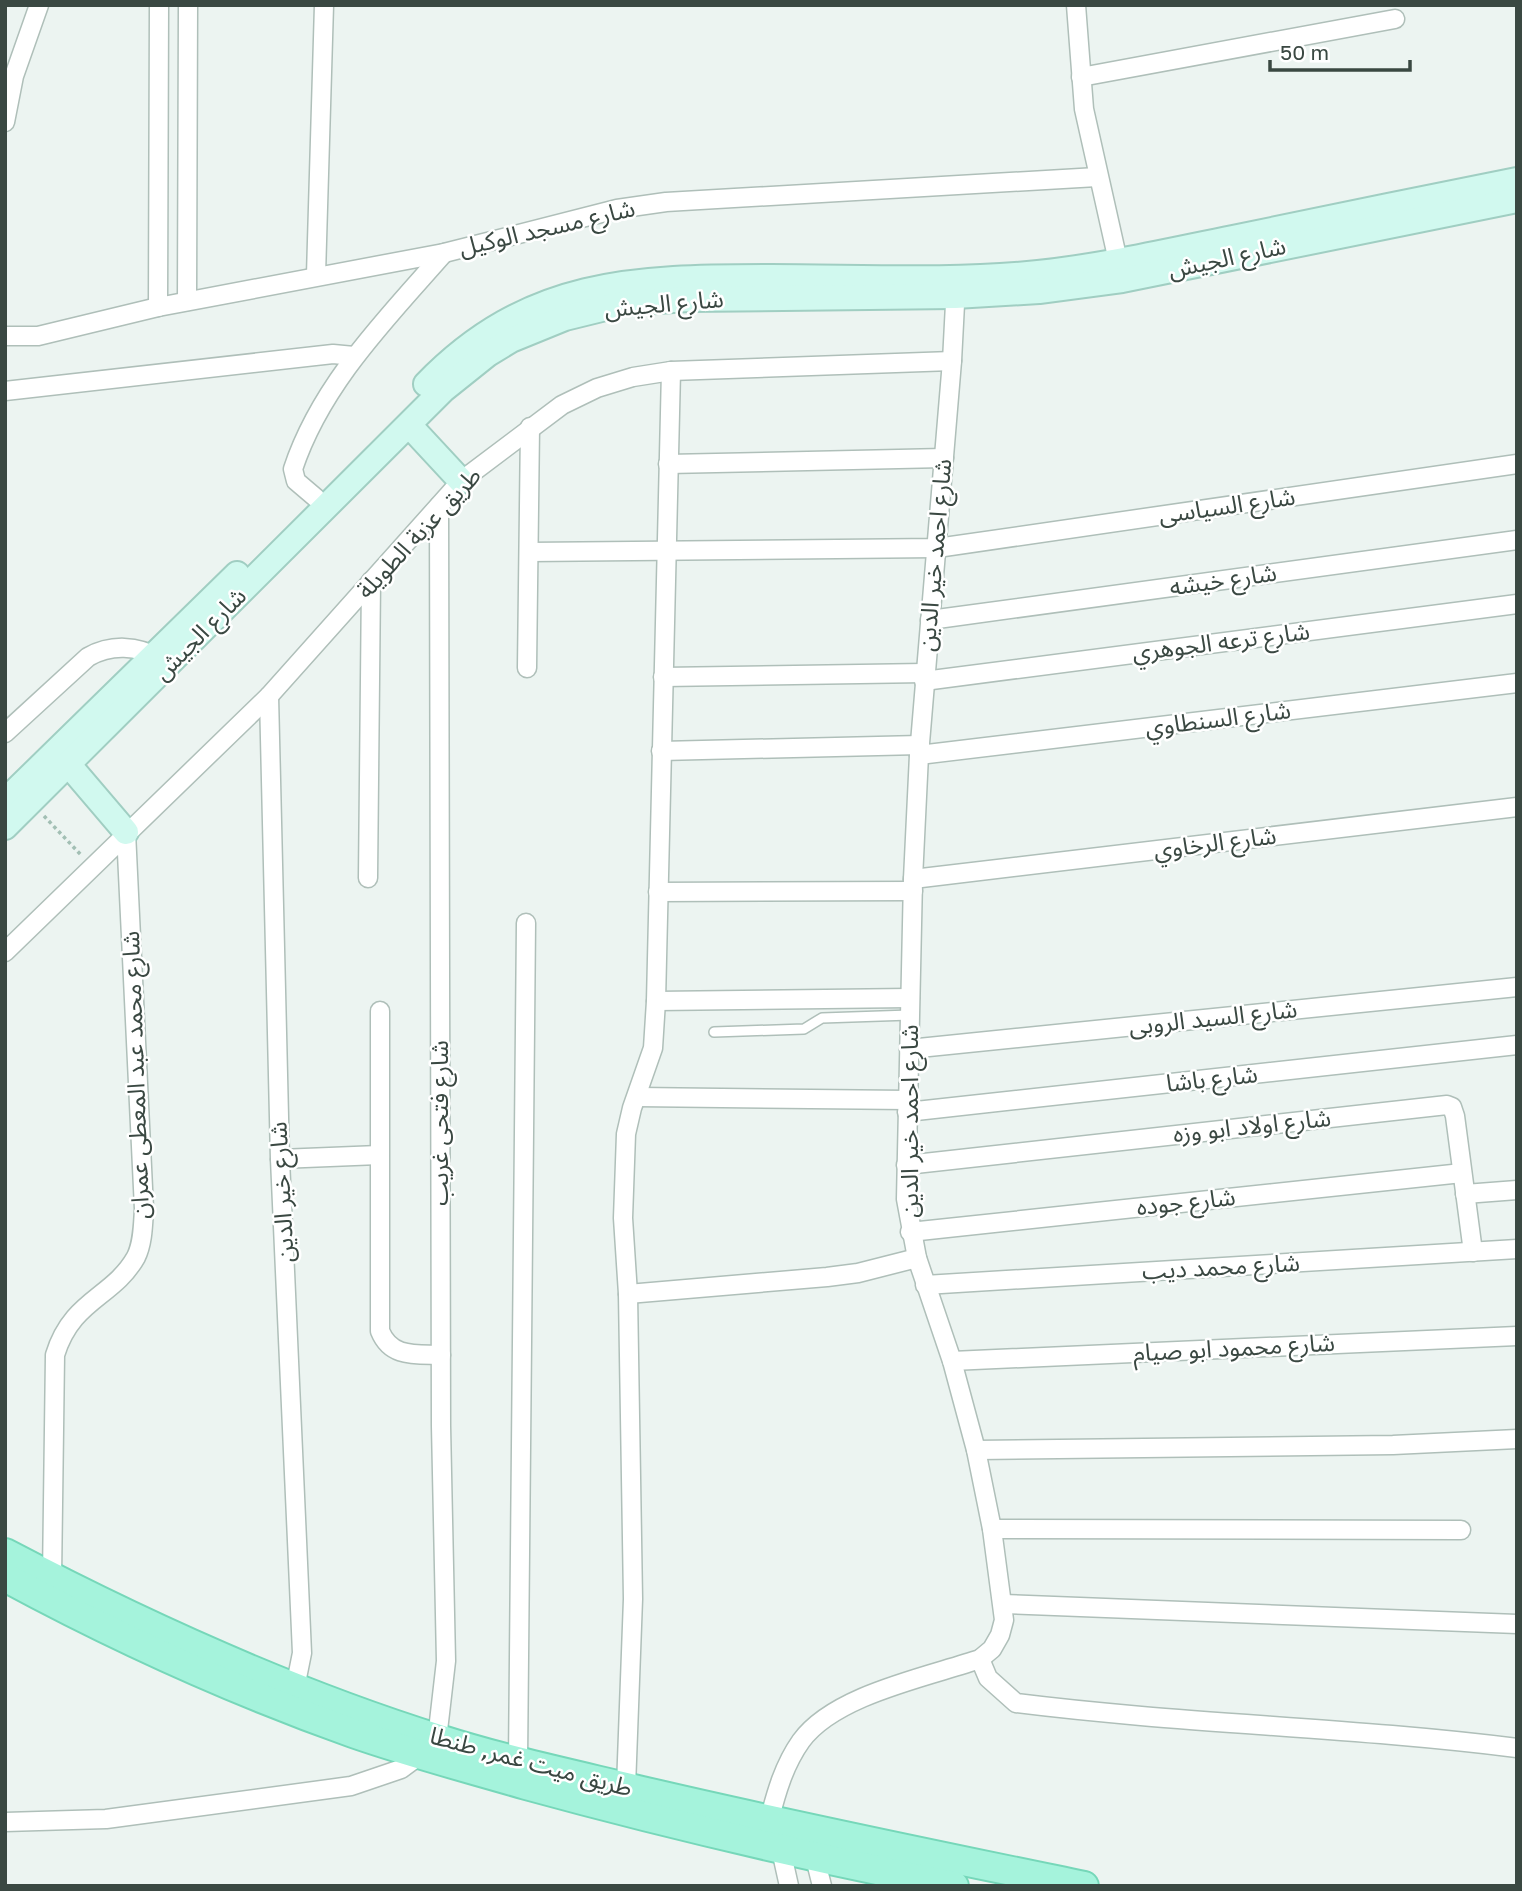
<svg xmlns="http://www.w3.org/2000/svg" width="1522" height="1891" viewBox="0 0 1522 1891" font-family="'Golos Text','Noto Sans Arabic',sans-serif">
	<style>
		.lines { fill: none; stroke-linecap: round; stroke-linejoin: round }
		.lane-casing { stroke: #afbfb9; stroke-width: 12 }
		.street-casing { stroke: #afbfb9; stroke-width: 21 }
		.secondary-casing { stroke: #a0cec2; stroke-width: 28 }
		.primary-casing { stroke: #76d7b9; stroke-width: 32 }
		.path { stroke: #a2bfb4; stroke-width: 3.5; stroke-dasharray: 3.5 3.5; stroke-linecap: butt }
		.lane { stroke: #fff; stroke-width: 9 }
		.street { stroke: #fff; stroke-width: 18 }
		.secondary { stroke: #d1f9ef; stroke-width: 24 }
		.primary { stroke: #a5f3dc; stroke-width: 28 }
		.labels { text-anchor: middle; stroke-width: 5; stroke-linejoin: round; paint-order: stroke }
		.street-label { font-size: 24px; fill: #3a4842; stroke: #fff }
	</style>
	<rect width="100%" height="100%" fill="#ecf4f1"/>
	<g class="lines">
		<g class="lane-casing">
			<path id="lane" d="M714 1032 804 1029 822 1018 910 1015"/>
		</g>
		<g class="street-casing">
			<g id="street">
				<path d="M1076 5 1084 109 1120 270"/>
				<path d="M1081 77 1395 19"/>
				<path d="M5 122 14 76 39 5"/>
				<path d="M316 275 324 5"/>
				<path d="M187 301 188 5"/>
				<path d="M158 307 159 5"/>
				<path d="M5 336H38L158 307 444 253 617 209 666 202 1097 177"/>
				<path d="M5 391 333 354 354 356"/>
				<path d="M668 464 944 458"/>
				<path d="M316 498 296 481 293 469C321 384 387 318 444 253"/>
				<path d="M529 552 937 548 1517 464"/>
				<path d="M930 620 1517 540"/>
				<path d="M527 668 530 427"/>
				<path d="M663 677 925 673"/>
				<path d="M924 681 1517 604"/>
				<path d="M269 696 280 1159 302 1653 295 1688"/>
				<path d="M5 733 88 657C111 644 137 645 161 659"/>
				<path d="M661 751 920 745"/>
				<path d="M919 755 1517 683"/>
				<path d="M368 878 371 581"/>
				<path d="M913 879 1517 807"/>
				<path d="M658 892 913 891"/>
				<path d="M5 952 269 696 461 481 562 405 597 388 633 377 671 371 952 361"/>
				<path d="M656 1001 910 998"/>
				<path d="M380 1011V1331C391 1358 415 1354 441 1355"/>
				<path d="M909 1049 1517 987"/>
				<path d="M637 1097 908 1100"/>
				<path d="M907 1112 1517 1045"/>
				<path d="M280 1159 379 1155"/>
				<path d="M906 1165 1447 1105 1452 1107 1455 1116 1473 1252"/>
				<path d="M1465 1194 1517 1190"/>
				<path d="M910 1232 1462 1173"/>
				<path d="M925 1285 1517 1249"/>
				<path d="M628 1294 827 1277 858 1273 917 1258"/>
				<path d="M952 1361 1517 1336"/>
				<path d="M976 1450 1393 1445 1517 1439"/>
				<path d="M992 1529 1461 1530"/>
				<path d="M52 1578 55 1355C72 1299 113 1298 136 1257 143 1243 143 1224 144 1209L126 832"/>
				<path d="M1003 1604 1517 1624"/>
				<path d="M980 1659 988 1678 1016 1703C1183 1724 1351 1727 1517 1748"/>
				<path d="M437 1739 446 1661 441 1426 439 506"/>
				<path d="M518 1762 526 923"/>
				<path d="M626 1787 633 1599 628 1294 623 1218 626 1134 632 1108 653 1048 656 1001 671 371"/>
				<path d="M769 1821C776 1793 784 1765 801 1741 834 1695 927 1677 980 1659L992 1649 1000 1635 1004 1620 992 1529 976 1450 952 1361 917 1258 906 1199 913 879 919 755 952 361 956 285"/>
				<path d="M5 1822 106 1819 351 1786 401 1769 420 1755"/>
				<path d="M781 1850 789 1886"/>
				<path d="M815 1858 822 1886"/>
			</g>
		</g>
		<g class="secondary-casing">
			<g id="secondary">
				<path d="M426 384C528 279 634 277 771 277 859 277 949 282 1038 273 1104 266 1168 251 1233 238 1328 218 1422 199 1517 180"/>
				<path d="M409 425 461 481"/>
				<path d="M68 764 126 832"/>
				<path d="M5 801 237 574"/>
				<path d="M5 827 443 390 488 354 511 340 565 318 626 303 689 299 955 296 1039 291 1122 280 1517 200"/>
			</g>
		</g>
		<g class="primary-casing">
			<g id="primary">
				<path d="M5 1553C144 1626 289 1692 439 1739 505 1760 571 1774 638 1790 786 1825 935 1855 1084 1886"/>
				<path d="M5 1577C116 1637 235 1691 353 1733 410 1753 468 1768 526 1785 668 1824 810 1857 954 1886"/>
			</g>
		</g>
		<path class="path" d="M44 816 82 856"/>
		<use href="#lane" class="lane"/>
		<use href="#street" class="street"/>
		<use href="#secondary" class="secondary"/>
		<use href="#primary" class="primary"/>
	</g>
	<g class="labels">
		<g class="street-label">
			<text transform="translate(547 228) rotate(-13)" y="8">شارع مسجد الوكيل</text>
			<text transform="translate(1227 258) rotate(-12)" y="8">شارع الجيش</text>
			<text transform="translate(664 304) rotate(-5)" y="8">شارع الجيش</text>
			<text transform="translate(1227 506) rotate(-8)" y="8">شارع السياسى</text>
			<text transform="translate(419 533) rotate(-47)" y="8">طريق عزبة الطويلة</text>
			<text transform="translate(935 555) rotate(-85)" y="8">شارع احمد خير الدين</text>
			<text transform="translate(1223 580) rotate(-8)" y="8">شارع خيشه</text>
			<text transform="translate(200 634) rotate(-45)" y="8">شارع الجيش</text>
			<text transform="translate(1221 642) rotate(-7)" y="8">شارع ترعه الجوهري</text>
			<text transform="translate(1218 719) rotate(-7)" y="8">شارع السنطاوي</text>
			<text transform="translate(1215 843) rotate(-7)" y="8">شارع الرخاوي</text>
			<text transform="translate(1213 1018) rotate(-6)" y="8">شارع السيد الروبى</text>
			<text transform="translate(136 1075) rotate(-92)" y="8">شارع محمد عبد المعطى عمران</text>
			<text transform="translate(1212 1079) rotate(-6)" y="8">شارع باشا</text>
			<text transform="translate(910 1121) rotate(-90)" y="8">شارع احمد خير الدين</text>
			<text transform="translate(440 1123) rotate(-90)" y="8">شارع فتحى غريب</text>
			<text transform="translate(1252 1126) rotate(-6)" y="8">شارع اولاد ابو وزه</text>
			<text transform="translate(282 1192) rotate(-93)" y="8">شارع خير الدين</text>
			<text transform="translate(1186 1202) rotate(-6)" y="8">شارع جوده</text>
			<text transform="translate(1221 1267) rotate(-3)" y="8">شارع محمد ديب</text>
			<text transform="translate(1234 1348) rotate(-3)" y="8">شارع محمود ابو صيام</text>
			<text transform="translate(531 1762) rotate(15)" y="8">طريق ميت غمر, طنطا</text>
		</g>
	</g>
	<rect width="1522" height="1891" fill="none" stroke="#3a4842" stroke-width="14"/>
	<path d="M1270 60v10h140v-10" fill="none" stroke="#3a4842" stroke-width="3.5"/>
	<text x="1280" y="60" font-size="21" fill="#3a4842" stroke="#ffffff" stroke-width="5" paint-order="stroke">50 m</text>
</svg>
